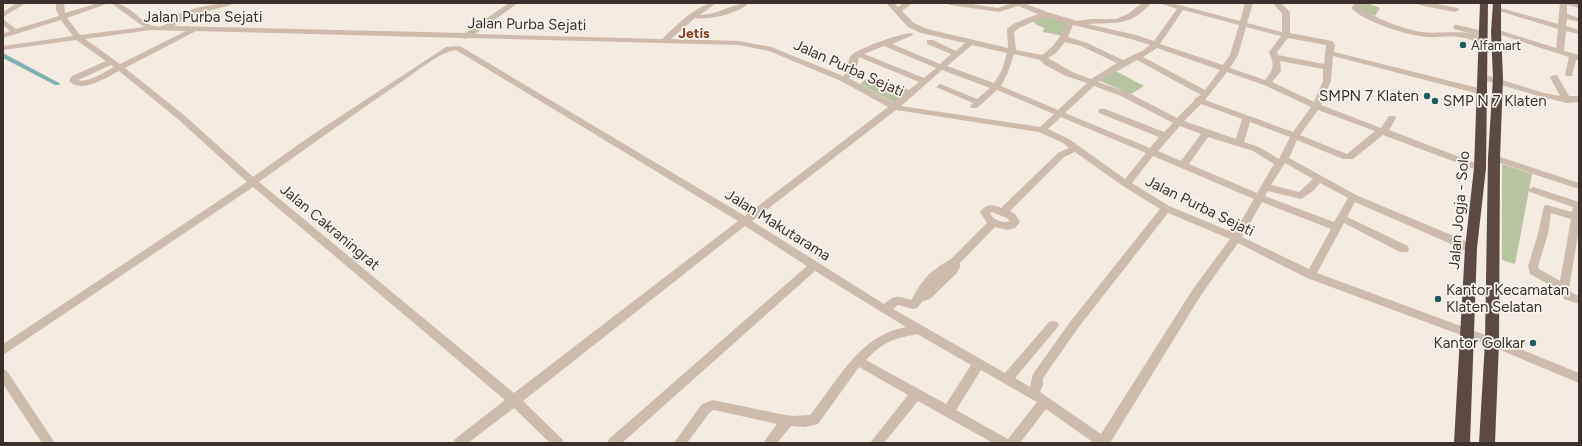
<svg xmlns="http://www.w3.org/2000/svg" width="1582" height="446" viewBox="0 0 1582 446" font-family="Figtree,sans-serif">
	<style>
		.green { fill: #b8c4a0 }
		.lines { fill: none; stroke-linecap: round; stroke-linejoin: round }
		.canal { fill: #7fb0b2; fill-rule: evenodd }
		.minor { fill: #cdbbac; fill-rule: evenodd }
		.highway { fill: #5c4a42; fill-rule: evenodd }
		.poi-dot { fill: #1f5a5e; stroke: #fbf5ee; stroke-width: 1.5 }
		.labels { text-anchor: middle; stroke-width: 3.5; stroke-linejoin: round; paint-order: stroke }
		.far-poi-label { font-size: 13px; fill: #3b302b; stroke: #fbf5ee; text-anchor: start }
		.far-quarter-label { font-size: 14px; font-weight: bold; fill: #8c3b22; stroke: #fbf5ee }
		.street-label { font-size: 15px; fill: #3b302b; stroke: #fbf5ee }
		.poi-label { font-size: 15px; fill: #3b302b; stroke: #fbf5ee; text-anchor: end }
	</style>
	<rect width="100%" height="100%" fill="#f4ebe1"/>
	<g class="green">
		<path d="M1360 3H1367L1380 8 1375 16 1358 9Z"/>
		<path d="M1045 15 1069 22 1064 36 1043 32 1044 28 1035 24 1036 23 1031 21Z"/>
		<path d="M1114 70 1144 86 1131 94 1098 80Z"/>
		<path d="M866 79C873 81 879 85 885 80L909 90 894 103 860 84Z"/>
		<path d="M1502 164 1532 174 1515 264 1502 260Z"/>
	</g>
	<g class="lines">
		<path class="canal" d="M3 53 59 83 60 84 59 85H55L3 58Z"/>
		<g class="minor">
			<path d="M17 3H26L3 17V12Z"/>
			<path d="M56 3H64L65 13 98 3H109L67 18 80 35 144 27 111 3C131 3 140 23 154 26 169 29 171 17 183 12 198 7 216 3 232 3L231 5 188 16 174 26 465 33 509 3H518L475 34 662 39C676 26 697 3 716 3L700 15C718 15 732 3 749 3 737 14 711 20 695 18L671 39 739 41 771 47 843 76C850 68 846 63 851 56 855 49 904 32 912 33L913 35 892 44 940 64 951 54 927 44V40H933L956 51 965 43 921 33 908 27 886 3H894L898 7 904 3H913L902 11 914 23 927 29 1008 48 1007 29 1013 24 1038 14 1018 6 999 12 950 5 946 3H965L998 8 1012 3H1024L1047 12 1077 21 1090 19H1116L1128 14 1142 3H1151C1130 27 1115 22 1088 24L1136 35 1154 41 1177 9 1159 3H1172L1240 21 1245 3H1253L1247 23 1282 32V13L1274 5 1277 3H1281L1290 12V33L1332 41 1335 45 1334 52 1486 90 1487 92 1483 95 1333 56 1331 81 1321 105 1381 128 1389 116H1395L1396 118 1389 130 1483 166 1485 168 1480 171 1477 170 1383 135 1353 159H1343L1297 140 1289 158 1356 195 1475 245 1476 248 1475 251H1467L1355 202 1347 217 1408 246 1409 249 1408 252H1400L1344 223 1317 273 1496 339 1579 373V383L1488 345 1307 278 1238 243 1201 295 1110 443H1094L1046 409 1020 443H993L918 401 884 443H870L908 395 859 367 818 424 805 427 791 426 777 443H763L777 424 714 410 710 412 687 443H674L702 404 713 400 780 414 793 416 810 415C838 381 859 335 906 327L815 271 622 443H607L609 439 807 266 745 226 523 401 562 439 564 443H550L514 408 468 443H453L455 439 505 400 253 187 3 355V344L247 182 179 120 119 71C105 78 82 94 69 81L72 76 106 61 76 40 3 50V46L73 36 61 20 3 38V33L10 31 3 25V19L16 29 59 16 56 10ZM1183 10 1239 25 1230 55 1223 65 1160 44ZM1044 17 1066 23C1061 37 1054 47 1042 55L1016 50 1014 32 1019 28ZM1073 25 1131 39 1150 45 1142 51 1123 60 1087 43 1068 37ZM1246 27 1281 36 1269 52C1274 65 1275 68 1265 80L1230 68 1238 55ZM151 30 186 31 120 64 85 39ZM196 31 462 38 465 39 468 38 739 45 769 51 841 81 888 107 745 216 460 46 446 47 312 135 253 177 185 116 125 68ZM1288 38 1326 45 1324 64 1278 55 1277 52ZM1065 42 1081 46 1117 63 1091 79 1072 72 1048 58 1056 53ZM972 45 1007 53 1002 70 994 83 947 66ZM884 46 936 68 924 78 864 54ZM1157 48 1220 70 1205 90 1143 57ZM456 50 738 221 514 393 259 182C306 148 353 115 401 82 415 73 439 52 456 50ZM1014 54 1040 60 1045 65 1066 76 1087 83 1058 110 1001 86 1008 72ZM859 57 919 82 893 103 849 78 856 71ZM1137 60 1201 95 1195 98 1194 101 1177 118 1127 92 1098 82ZM1280 61 1323 69V81L1314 102 1272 82 1281 71ZM111 65 114 67C105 71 88 84 78 80ZM942 70 990 88 977 99 943 85 940 84 936 87 973 103 970 106 971 108H977L997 90 1054 114 1040 127 901 106ZM1227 72 1264 85 1311 107 1293 132 1205 100ZM1094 86 1121 96 1173 123 1164 132 1105 109H1099L1098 111 1099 113 1159 137 1150 148 1065 113ZM1201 104 1242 119 1236 139 1184 121ZM896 110 1039 132 1063 143 1069 148 1058 153 1001 208C993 204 986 204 980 212L987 223 951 259 941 265 929 274 920 285 911 300C897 296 896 294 884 304L752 221ZM1318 110 1375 131 1347 154 1300 135ZM1061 117 1146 153 1125 179 1069 139 1048 129ZM1250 122 1290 137 1279 159 1259 147 1244 142ZM1180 126 1201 134 1181 161 1158 151ZM1208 137 1253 151 1274 164 1257 193 1189 164ZM1075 152 1123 186 1160 209 1070 322 1033 374 1030 387 1015 378 1057 328 1059 325 1057 322 1053 321 1049 322 1005 373 893 309 898 305 913 309 917 308 923 301 930 299 956 274 960 267V263L995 227 1007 230 1015 228 1020 222 1015 214 1010 211 1064 157ZM1153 156 1254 199 1234 233 1169 206 1132 183ZM1285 163 1313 179 1299 192 1271 185ZM1320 183 1348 198 1334 222 1265 196 1268 191 1301 199 1313 191ZM1262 202 1331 229 1309 269 1242 237ZM992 212 1007 218 1010 221C1003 224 993 220 990 213ZM1168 213 1230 239 1193 289 1101 434 1040 392 1043 385V378L1078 328ZM917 334 971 365 946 404 866 360C884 341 893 339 917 334ZM981 370 1037 402 1008 439 956 410Z"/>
			<path d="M1355 3H1364L1359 7C1377 19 1400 28 1421 32 1440 35 1472 27 1487 41L1483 43C1475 41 1467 38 1459 37 1449 35 1439 38 1428 37 1409 36 1364 22 1351 8Z"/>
			<path d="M1418 3H1432L1458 8 1459 10 1455 12 1419 5Z"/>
			<path d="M1560 3 1579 4V8L1567 5V14L1579 18V22L1567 19 1566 26 1579 30V34L1566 31 1564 51 1579 55V60H1576L1572 76H1566L1565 74 1569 57 1492 32 1496 30H1499L1556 48 1558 29 1493 9 1497 7 1558 24Z"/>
			<path d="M1454 25H1457L1487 32 1488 34 1484 36H1481L1454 29Z"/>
			<path d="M1480 75H1486L1544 93 1560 96 1550 77 1554 75H1557L1569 96H1579V102L1567 103 1542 97 1480 79 1479 77Z"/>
			<path d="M1494 155 1579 183V189L1491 160 1489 158Z"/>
			<path d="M1533 187 1579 202V229L1569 288 1572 293 1579 296V304L1564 299 1560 291 1530 274 1528 266 1538 234 1544 206 1547 205 1572 212 1573 207 1530 192 1528 190ZM1551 213 1571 219 1560 281 1539 269 1538 266 1548 234Z"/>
			<path d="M3 369 7 371 55 443H42L3 384Z"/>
		</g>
		<g class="highway">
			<path d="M1480 3H1488L1486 168 1477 248 1470 443H1454L1465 248 1474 168Z"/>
			<path d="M1493 3H1501V32L1503 78 1500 158 1499 342 1495 443H1479L1485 342 1488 158 1493 78 1491 32Z"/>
		</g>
	</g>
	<g class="poi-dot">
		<circle cx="1463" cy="45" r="4"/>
		<circle cx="1427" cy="96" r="4"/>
		<circle cx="1435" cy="101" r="4"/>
		<circle cx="1438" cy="299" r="4"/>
		<circle cx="1533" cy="343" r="4"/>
	</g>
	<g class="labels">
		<g class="far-poi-label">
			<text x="1471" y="50">Alfamart</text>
		</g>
		<g class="far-quarter-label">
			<text x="694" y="38">Jetis</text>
		</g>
		<g class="street-label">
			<text x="203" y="22">Jalan Purba Sejati</text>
			<text transform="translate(527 24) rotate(1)" y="5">Jalan Purba Sejati</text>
			<text transform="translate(849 68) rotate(24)" y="5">Jalan Purba Sejati</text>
			<text transform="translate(1200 206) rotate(26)" y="5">Jalan Purba Sejati</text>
			<text transform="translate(1459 210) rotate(-85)" y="5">Jalan Jogja - Solo</text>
			<text transform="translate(778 225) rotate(32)" y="5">Jalan Makutarama</text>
			<text transform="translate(330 227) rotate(40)" y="5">Jalan Cakraningrat</text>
		</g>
		<g class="poi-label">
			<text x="1419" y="101">SMPN 7 Klaten</text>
			<text x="1443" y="106" text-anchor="start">SMP N 7 Klaten</text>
			<text x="1446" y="295" text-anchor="start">Kantor Kecamatan<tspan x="1446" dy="17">Klaten Selatan</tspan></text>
			<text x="1525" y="348">Kantor Golkar</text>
		</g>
	</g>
	<rect width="1582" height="446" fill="none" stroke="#3b302b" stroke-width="8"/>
</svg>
